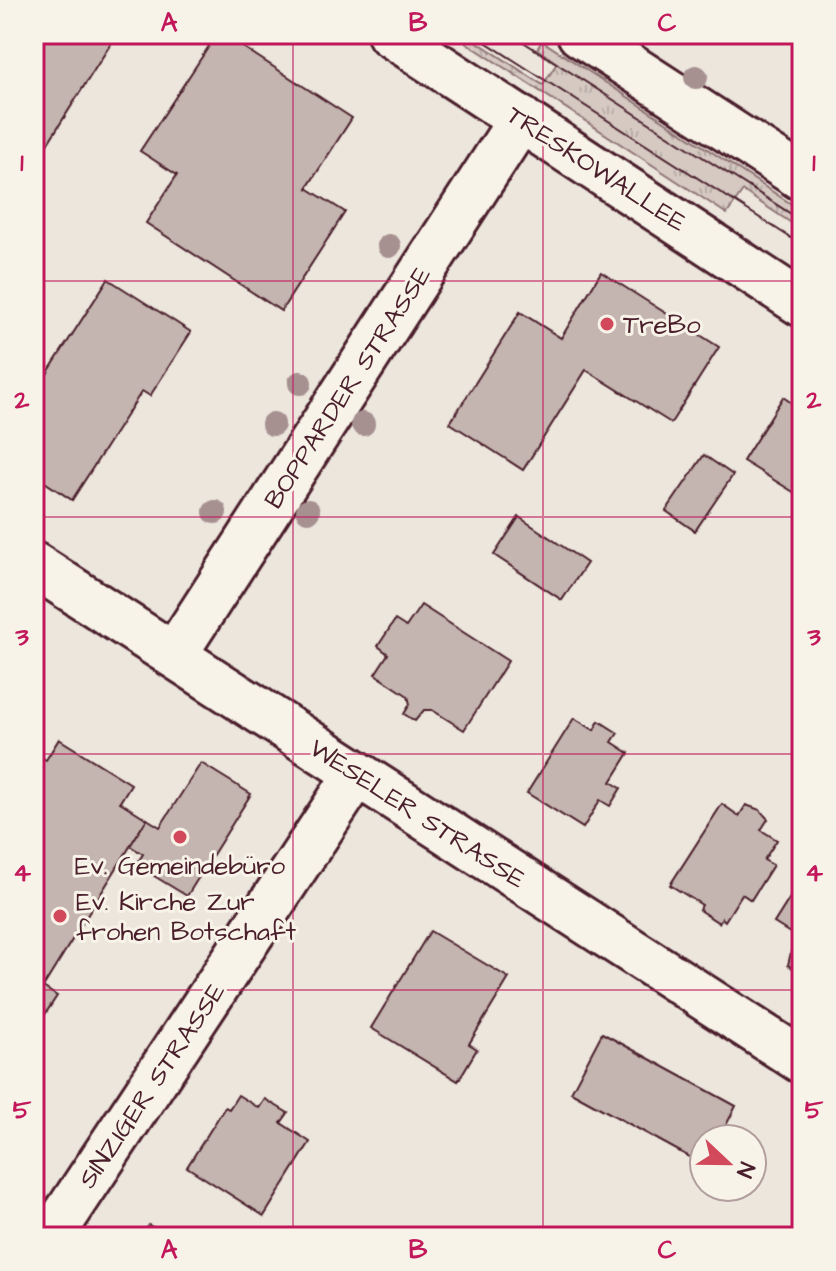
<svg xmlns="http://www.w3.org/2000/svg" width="836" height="1271" viewBox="0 0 836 1271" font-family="'Architects Daughter',sans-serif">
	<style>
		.grass { fill: url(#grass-tufts); stroke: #907476; stroke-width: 2 }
		.building { fill: #c4b5b0; stroke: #4a1f2b; stroke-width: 2 }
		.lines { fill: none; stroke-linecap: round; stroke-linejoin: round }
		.minor-casing { stroke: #4a1f2b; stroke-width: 50 }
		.major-casing { stroke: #4a1f2b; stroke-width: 50 }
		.minor { stroke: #f7f3e8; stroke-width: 44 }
		.major { stroke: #f7f3e8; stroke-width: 44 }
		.tram { stroke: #4a1f2b; stroke-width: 2 }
		.tree { fill: #a69090 }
		.grid { fill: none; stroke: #c2185b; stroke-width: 2; stroke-opacity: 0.55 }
		.poi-dot { fill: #d1495b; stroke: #f7f3e8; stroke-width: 3 }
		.labels { text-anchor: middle; stroke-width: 6; stroke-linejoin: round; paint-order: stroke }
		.street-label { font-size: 26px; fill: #4a1f2b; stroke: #f7f3e8 }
		.poi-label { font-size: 26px; fill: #4a1f2b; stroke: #f7f3e8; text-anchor: start }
		.neatline { fill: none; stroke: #c2185b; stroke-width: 3 }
		.grid-label { font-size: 26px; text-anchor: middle; font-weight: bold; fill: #c2185b }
	</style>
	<defs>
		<pattern id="grass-tufts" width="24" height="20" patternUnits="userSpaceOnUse" patternTransform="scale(2)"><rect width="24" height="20" fill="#d5c9c2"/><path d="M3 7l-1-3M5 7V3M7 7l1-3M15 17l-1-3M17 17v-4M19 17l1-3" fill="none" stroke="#b8aca7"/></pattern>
	</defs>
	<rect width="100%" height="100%" fill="#ece6dd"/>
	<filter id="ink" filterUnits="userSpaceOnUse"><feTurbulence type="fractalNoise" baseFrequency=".0125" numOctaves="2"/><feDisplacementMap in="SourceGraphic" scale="16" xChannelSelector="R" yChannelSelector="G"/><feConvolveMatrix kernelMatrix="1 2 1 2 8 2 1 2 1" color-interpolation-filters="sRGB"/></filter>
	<g filter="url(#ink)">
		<path class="grass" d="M453 34H465L543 85 557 63 537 49 542 41 802 211V230L743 191 727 214Z"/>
		<g class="building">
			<path d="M34 34H117L46 146 34 138Z"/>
			<path d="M217 34H223L352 118 307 188 345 212 281 311 146 223 177 175 140 151Z"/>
			<path d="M601 272 719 347 671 423 586 370 523 470 450 423 520 312 561 338Z"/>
			<path d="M108 279 191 332 150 396 142 391 72 500 34 475V378L41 383Z"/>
			<path d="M783 397 802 410 800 496 743 461Z"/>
			<path d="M704 455 733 475 695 531 666 511Z"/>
			<path d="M519 517 587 563 562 600 494 555Z"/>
			<path d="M421 605 508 661 464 730 432 710H424L415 721 404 714 410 704 408 696 375 674 388 654 378 646 395 620 406 627Z"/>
			<path d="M574 718 594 730 599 721 618 733 612 742 629 753 611 782 621 788 610 806 600 800 583 828 527 793Z"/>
			<path d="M59 739 131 784 120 802 147 819 43 987 57 996 36 1028 34 753 46 760Z"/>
			<path d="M201 763 251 794 187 896 136 865 143 854 130 846 147 819 160 827Z"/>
			<path d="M722 804 739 816 746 805 760 810 768 819 761 830 777 840 764 860 773 865 751 900 742 894 725 921 722 918 719 923 699 910 702 905 670 885Z"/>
			<path d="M793 893 802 899V931L795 927 790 933 774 923Z"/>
			<path d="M430 931 509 978 469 1044 477 1049 458 1081 371 1028Z"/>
			<path d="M802 934V974L788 965 792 948Z"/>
			<path d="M602 1033 736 1106 719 1139H704V1165L571 1092Z"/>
			<path d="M238 1095 259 1108 265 1099 288 1113 281 1123 310 1142 264 1216 187 1167 225 1107 229 1109Z"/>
			<path d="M149 1225 169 1237H141Z"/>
		</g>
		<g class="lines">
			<g class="minor-casing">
				<g id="minor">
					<path d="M34 565 802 1061"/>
					<path d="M174 655 521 119"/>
					<path d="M51 1237 357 774"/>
				</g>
			</g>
			<g class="major-casing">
				<g id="major">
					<path d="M390 34 802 304"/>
					<path d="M580 34 802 178"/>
				</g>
			</g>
			<use href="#minor" class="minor"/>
			<use href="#major" class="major"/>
			<g class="tram">
				<path d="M473 34 802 245"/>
				<path d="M511 34 802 221"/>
			</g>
		</g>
		<g class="tree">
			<circle cx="696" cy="77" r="12"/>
			<circle cx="389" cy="246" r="12"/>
			<circle cx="300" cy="383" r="12"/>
			<circle cx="273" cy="424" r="12"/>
			<circle cx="363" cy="424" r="12"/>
			<circle cx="308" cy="511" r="12"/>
			<circle cx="215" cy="512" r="12"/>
		</g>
	</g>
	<path class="grid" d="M293 34V1237M543 34V1237M34 281H802M34 517H802M34 754H802M34 990H802"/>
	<g class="poi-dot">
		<circle cx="607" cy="324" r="8"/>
		<circle cx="180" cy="837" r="8"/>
		<circle cx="60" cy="916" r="8"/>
	</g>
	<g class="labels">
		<g class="street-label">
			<text transform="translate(597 168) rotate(33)" y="9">TRESKOWALLEE</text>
			<text transform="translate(347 387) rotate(-57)" y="9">BOPPARDER STRASSE</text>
			<text transform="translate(418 813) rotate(33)" y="9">WESELER STRASSE</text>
			<text transform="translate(151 1085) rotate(-56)" y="9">SINZIGER STRASSE</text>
		</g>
		<g class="poi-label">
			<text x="623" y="333">TreBo</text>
			<text x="180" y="874" text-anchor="middle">Ev. Gemeindebüro</text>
			<text x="76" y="910">Ev. Kirche Zur<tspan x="76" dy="30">frohen Botschaft</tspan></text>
		</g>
	</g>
	<rect width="836" height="1271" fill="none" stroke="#f7f3e8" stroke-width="88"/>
	<g transform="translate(728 1163) rotate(112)"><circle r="38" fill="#f7f3e8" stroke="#b29e9c" stroke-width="2"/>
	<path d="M0-6L14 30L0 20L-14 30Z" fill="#d1495b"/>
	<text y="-12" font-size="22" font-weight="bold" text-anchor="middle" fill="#4a1f2b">N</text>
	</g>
	<rect x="44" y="44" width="748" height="1183" class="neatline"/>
	<g class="grid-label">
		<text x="169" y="31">A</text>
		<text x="418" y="31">B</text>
		<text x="667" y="31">C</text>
		<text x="22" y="171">1</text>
		<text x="814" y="171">1</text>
		<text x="22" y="408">2</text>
		<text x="814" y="408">2</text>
		<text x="22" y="645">3</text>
		<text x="814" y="645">3</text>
		<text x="22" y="881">4</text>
		<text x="814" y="881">4</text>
		<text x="22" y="1118">5</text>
		<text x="814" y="1118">5</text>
		<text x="169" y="1258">A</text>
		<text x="418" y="1258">B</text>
		<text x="667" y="1258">C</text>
	</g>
</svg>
